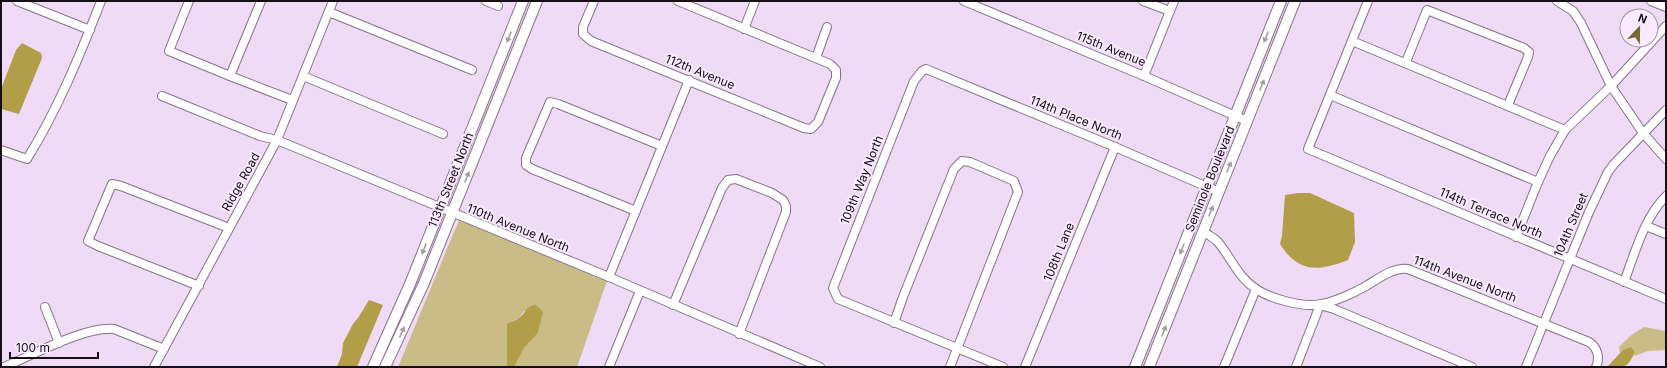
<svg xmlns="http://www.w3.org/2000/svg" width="1667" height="368" viewBox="0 0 1667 368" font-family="Inter,sans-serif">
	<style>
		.green { fill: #c9bc87 }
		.water { fill: #b29e49 }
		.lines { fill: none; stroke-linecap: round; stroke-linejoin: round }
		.minor-casing { stroke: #85738a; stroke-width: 10 }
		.major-casing { stroke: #85738a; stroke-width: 12 }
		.minor { stroke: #fff; stroke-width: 8 }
		.major { stroke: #fff; stroke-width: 10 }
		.oneway { fill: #a29fa2 }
		.labels { text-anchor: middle; stroke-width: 4; stroke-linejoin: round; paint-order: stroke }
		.street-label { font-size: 12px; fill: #160f17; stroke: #faeaff }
	</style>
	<rect width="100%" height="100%" fill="#efdbf5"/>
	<g class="green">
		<path d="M459 220 607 281 577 367H514L524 348 538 333 543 312 524 311 519 318 507 324V367H398Z"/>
		<path d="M1644 327 1666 331V350L1648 351 1634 356 1635 352 1623 350 1620 353 1619 347 1630 336Z"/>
	</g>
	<g class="water">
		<path d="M22 43 41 53 42 58 19 114 1 109V89L16 50Z"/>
		<path d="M1298 193H1310L1354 213 1355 242 1348 260C1319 271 1299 274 1280 244L1282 236 1285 195Z"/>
		<path d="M369 300 383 305 357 367H333H337L342 354 343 343 353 324 358 318Z"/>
		<path d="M536 305 543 312 538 333 524 348 514 367H507V324C511 321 516 321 519 318 527 313 524 306 536 305Z"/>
		<path d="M1631 347 1635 352C1627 368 1627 367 1607 367L1623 350Z"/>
	</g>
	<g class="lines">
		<g class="minor-casing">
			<g id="minor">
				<path d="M17 1 90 30"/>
				<path d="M189 1 169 51 230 76 292 100"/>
				<path d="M486 1 498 6"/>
				<path d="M594 1 583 27V34L591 41 804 128 811 129 818 122 836 78V70L830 64 678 1"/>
				<path d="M964 1 1144 76 1247 121"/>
				<path d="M1143 1 1170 11"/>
				<path d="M1368 1 1308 149 1666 299"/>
				<path d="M1557 1 1573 11 1581 23 1611 86 1643 133 1666 159"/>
				<path d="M1651 1 1666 7"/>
				<path d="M329 12 472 70"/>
				<path d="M744 29 755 1"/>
				<path d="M1352 41 1565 130"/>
				<path d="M816 58 827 27"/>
				<path d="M1406 62 1427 10 1524 48 1529 52 1528 57 1508 105"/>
				<path d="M230 76 261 1"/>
				<path d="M303 76 443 134"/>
				<path d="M1144 76 1174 1"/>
				<path d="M1330 95 1538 182"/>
				<path d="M162 96 260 136 277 140 609 277 820 367"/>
				<path d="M1 150 27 159C58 109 80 55 101 1"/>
				<path d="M636 211 532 169 526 165V158L550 102 558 104 662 146"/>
				<path d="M1646 226 1666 234"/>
				<path d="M1203 231C1208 235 1214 238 1218 242 1231 258 1238 277 1256 289 1271 299 1304 308 1321 304 1334 302 1354 293 1366 286 1378 279 1393 267 1408 269L1589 342C1598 348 1600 358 1596 367"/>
				<path d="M1516 237 1538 182 1550 156 1565 130 1611 86 1666 26"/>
				<path d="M609 277 689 80"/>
				<path d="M1624 282C1635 253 1644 218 1666 196"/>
				<path d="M199 286 98 246 88 241 112 184 121 186 229 228"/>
				<path d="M673 305 722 188 728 180 736 179 772 193 783 200 786 206V212L739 334"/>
				<path d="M45 307 59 343"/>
				<path d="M894 323 903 297 954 169 962 161 970 162 1014 181 1018 192 950 367"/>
				<path d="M4 367C33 355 85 326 114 329L164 349"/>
				<path d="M154 367 277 140 333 1"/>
				<path d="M609 367 640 291"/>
				<path d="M1003 367 838 299 833 288 914 81 922 71 926 69 1115 147 1219 192"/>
				<path d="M1025 367 1115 147"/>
				<path d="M1224 367 1256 289"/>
				<path d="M1296 367 1320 305 1334 309 1472 367"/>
				<path d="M1526 367 1589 212 1608 172 1614 164 1666 110"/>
			</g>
		</g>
		<g class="major-casing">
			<g id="major">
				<path d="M373 367 410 284 523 1"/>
				<path d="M385 367 424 283 537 1"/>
				<path d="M1135 367 1281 1"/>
				<path d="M1149 367 1295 1"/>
			</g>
		</g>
		<use href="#minor" class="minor"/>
		<use href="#major" class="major"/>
	</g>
	<defs><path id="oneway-solid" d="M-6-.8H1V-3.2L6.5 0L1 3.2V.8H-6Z"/></defs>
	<g class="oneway">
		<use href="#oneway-solid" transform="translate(509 37) rotate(112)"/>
		<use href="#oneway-solid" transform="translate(1266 37) rotate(112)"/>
		<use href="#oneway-solid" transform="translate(1262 85) rotate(-68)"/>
		<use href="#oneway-solid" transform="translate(1229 167) rotate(-68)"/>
		<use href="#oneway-solid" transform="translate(467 177) rotate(-68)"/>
		<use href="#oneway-solid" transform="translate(1211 211) rotate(-68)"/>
		<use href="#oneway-solid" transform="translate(424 249) rotate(111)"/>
		<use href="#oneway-solid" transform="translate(1182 249) rotate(112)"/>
		<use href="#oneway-solid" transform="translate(1164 331) rotate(-68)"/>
		<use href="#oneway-solid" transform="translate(402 332) rotate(-66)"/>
	</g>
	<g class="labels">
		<g class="street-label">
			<text transform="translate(1111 49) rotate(22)" y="4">115th Avenue</text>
			<text transform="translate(700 72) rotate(22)" y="4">112th Avenue</text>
			<text transform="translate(1076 118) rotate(22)" y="4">114th Place North</text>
			<text transform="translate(1210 179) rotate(-68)" y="4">Seminole Boulevard</text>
			<text transform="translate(451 180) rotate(-68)" y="4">113th Street North</text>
			<text transform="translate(862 180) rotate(-68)" y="4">109th Way North</text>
			<text transform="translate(241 182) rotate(-61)" y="4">Ridge Road</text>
			<text transform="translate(1491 213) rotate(23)" y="4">114th Terrace North</text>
			<text transform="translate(1571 225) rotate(-67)" y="4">104th Street</text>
			<text transform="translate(518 228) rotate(22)" y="4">110th Avenue North</text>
			<text transform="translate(1059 252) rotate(-68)" y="4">108th Lane</text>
			<text transform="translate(1465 279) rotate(21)" y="4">114th Avenue North</text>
		</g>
	</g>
	<rect width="1667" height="368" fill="none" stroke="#160f17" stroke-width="4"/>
	<g transform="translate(1639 28) rotate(22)"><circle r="19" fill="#faeaff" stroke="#9f92a2"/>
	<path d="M0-3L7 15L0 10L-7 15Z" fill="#746835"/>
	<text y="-6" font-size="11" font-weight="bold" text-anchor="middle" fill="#160f17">N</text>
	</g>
	<path d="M10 352v6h88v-6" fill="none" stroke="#160f17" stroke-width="2"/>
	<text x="16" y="352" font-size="12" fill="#160f17" stroke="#faeaff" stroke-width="3" paint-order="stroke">100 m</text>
</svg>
